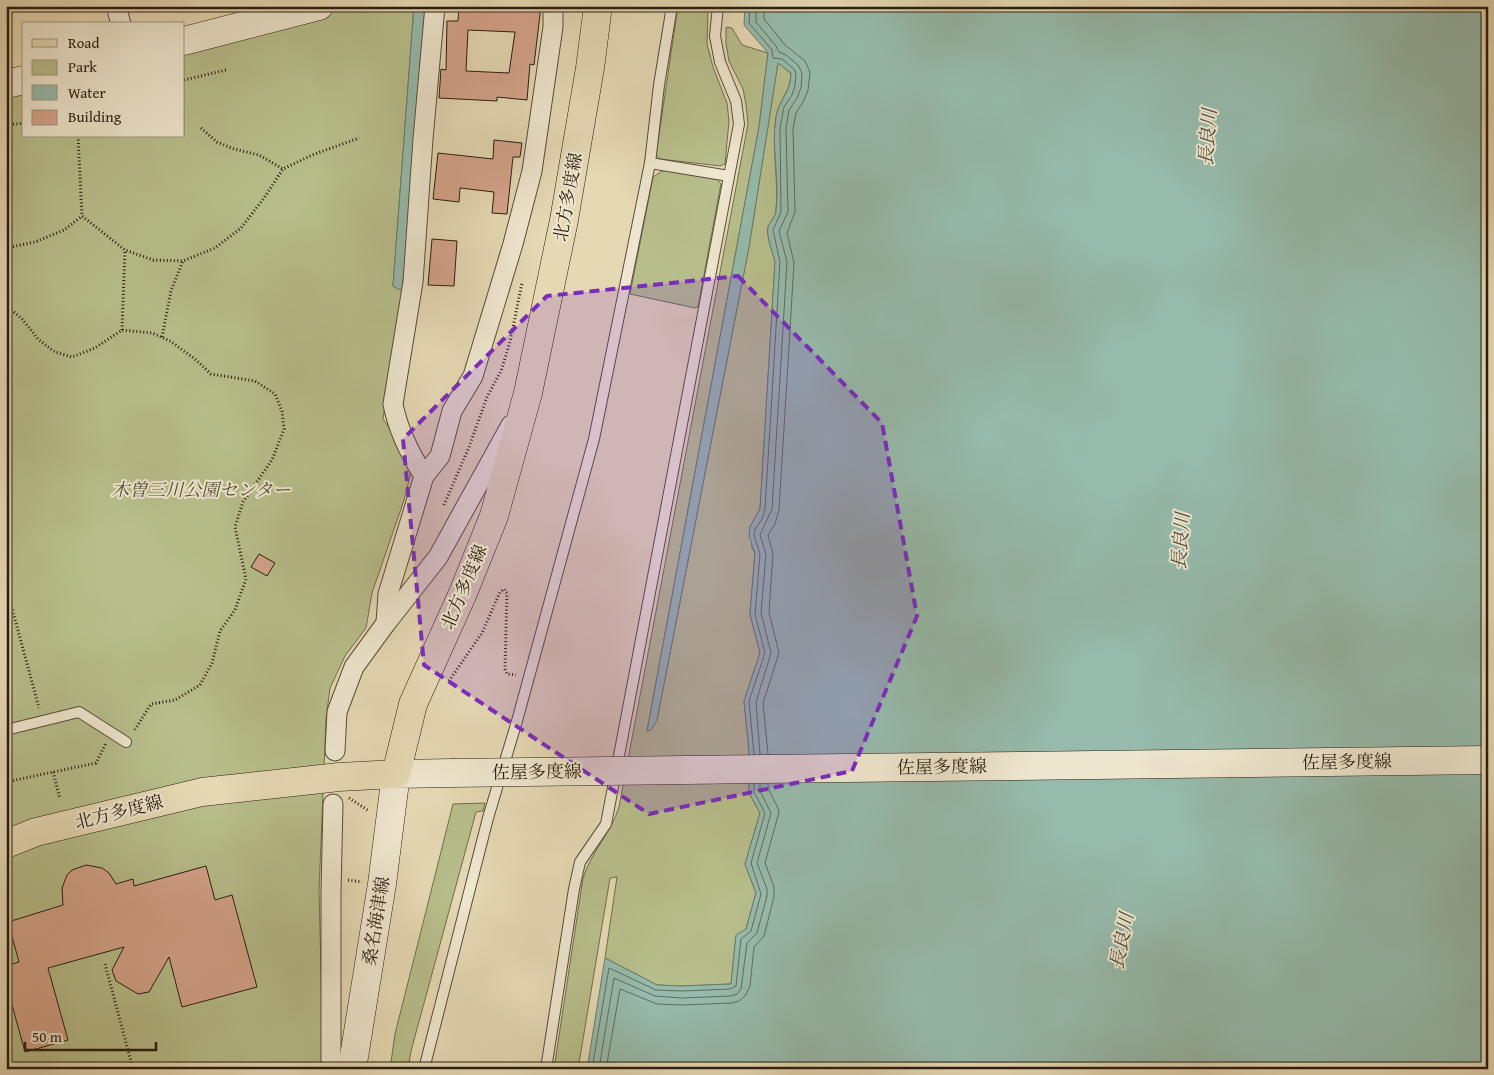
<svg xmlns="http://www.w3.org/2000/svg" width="1494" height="1075" viewBox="0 0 1494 1075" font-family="'Gentium Book Plus','Noto Serif JP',serif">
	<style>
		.green { fill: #b7be8b; stroke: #706d4e }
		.water { fill: #96baab; stroke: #6a7b6d }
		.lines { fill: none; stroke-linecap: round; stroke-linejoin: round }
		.shore { stroke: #606b5e; stroke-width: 1 }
		.building { fill: #d5a38a; stroke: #291c10; fill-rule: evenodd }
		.lane-casing { stroke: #584b39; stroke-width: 12 }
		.street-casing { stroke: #584b39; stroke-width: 21 }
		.secondary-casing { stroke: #291c10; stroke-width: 29 }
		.primary-casing { stroke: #291c10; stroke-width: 29 }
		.path { stroke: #291c10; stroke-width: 3; stroke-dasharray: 1 2.5; stroke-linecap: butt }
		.lane { stroke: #eee6ce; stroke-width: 10 }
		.street { stroke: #eee6ce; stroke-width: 19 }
		.secondary { stroke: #eee6ce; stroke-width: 28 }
		.primary { stroke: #e5d8b3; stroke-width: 28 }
		.secondary-bridge-casing { stroke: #291c10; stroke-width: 29; stroke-linecap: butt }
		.secondary-bridge { stroke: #eee6ce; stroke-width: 28 }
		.marked { fill: #7b2cbf; fill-opacity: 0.2; stroke: #7b2cbf; stroke-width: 4; stroke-dasharray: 10 6; stroke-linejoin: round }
		.labels { text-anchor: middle; stroke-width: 4; stroke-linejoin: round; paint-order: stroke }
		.street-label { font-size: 18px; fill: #291c10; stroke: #eee6ce }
		.park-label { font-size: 18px; font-style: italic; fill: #544d35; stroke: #eee6ce }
		.water-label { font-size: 19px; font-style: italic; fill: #4a4b3e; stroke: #eee6ce }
	</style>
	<rect width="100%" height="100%" fill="#e5d8b3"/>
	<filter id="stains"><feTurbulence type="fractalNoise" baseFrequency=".004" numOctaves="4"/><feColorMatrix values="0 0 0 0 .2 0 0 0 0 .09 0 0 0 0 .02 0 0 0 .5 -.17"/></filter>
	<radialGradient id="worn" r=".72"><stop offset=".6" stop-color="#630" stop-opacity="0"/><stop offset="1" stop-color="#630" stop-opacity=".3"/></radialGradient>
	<g class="green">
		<path d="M347 6H414L393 286 402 291 383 419 406 452 412 469 404 500 372 593 366 628 345 656 330 688 326 719 319 891 323 1052 321 1069H6V94L24 90V136H184V48Z"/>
		<path d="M678 6 703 7 708 10 707 44 713 67 727 103 729 121 725 164 720 166 660 159 656 155Z"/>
		<path d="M726 27 732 28 742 45 768 53 759 127 647 731 657 720 749 247 778 62 791 74C790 93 779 99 776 117 771 147 779 179 776 210 776 217 770 221 768 227 766 237 773 252 775 262L760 509 750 527 752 548 755 553 750 614 760 653 744 701 749 751V793L760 813 745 864 756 893 746 929 736 936 731 984 682 986 657 985 605 958 617 877 610 878 578 1069H554L583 878C591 852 611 833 619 807L748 124 746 105 743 89 729 61 726 44Z"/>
		<path d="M664 170 717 179 721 184 698 307 695 308 630 294 653 177Z"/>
		<path d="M485 803 483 811 476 812 411 1051 408 1069H390L395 1034 453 804Z"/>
	</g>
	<g class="water">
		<path d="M414 6H425L417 138 402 291 393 286Z"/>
		<path d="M745 6H1488V1069H587L605 958 657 985 682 986 731 984 736 935 746 929 756 893 745 864 760 813 749 793V751L744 701 760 653 750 614 755 553 749 536 750 527 760 509 775 262C773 252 766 237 768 227 770 221 776 217 776 210 780 179 771 147 776 117 779 99 791 93 791 73L778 63 749 247 657 720 651 730 647 731 759 127 768 53 744 25Z"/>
	</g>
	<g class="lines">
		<g class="shore">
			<path d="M750 6 749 23 772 50 773 58 782 59 794 69 796 73 795 86 792 95 784 107 780 128 781 212 773 230 780 262 765 509 762 519 755 529 754 535 760 554 755 614 765 653 749 701 754 754"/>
			<path d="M756 6V22L776 46 779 52 786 55 798 65 802 73 801 88 797 98 789 110 786 128 788 212 779 231 787 262 772 509 760 535 766 554 761 613 771 653 756 702 760 754"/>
			<path d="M764 6V19L785 45 805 61 810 72 808 90 803 102 796 113 793 129 795 212 787 233 794 263 779 510 775 524 768 535 773 554 769 612 779 653 763 703 768 754"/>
			<path d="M592 1069 609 968 656 990 682 991 730 989 736 986 741 939 751 931 761 894 751 863 765 813 754 792V784"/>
			<path d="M599 1069 614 978 655 996 682 998 731 996 737 994 741 989 747 943 757 933 767 896V889L757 863 771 813 760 791V784"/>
			<path d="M606 1069 620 989 657 1004 682 1005 732 1003 739 1001 745 996 750 986 754 947 764 936 774 897V887L765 863 779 812C777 802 768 794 768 784"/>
		</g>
	</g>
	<g class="building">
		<path d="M459 6H541L534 65 530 64 527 100 497 97V101L439 98 441 69 446 70 447 21H458ZM468 30 515 32 509 73 466 71Z"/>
		<path d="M494 140 522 143 520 157H513L507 214 492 213 494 192 460 188 459 202 433 199 438 153 493 159Z"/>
		<path d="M432 239 457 241 454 286 428 285Z"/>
		<path d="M259 554 275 563 267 576 251 567Z"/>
		<path d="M86 865 102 868 109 873 116 884 133 879 134 886 206 866 215 900 232 895 257 987 182 1007 169 957 149 992 138 994 116 981 112 970 124 947 48 968 68 1040 25 1052 6 983V966L19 962 8 922 63 905 62 888 67 875 72 870Z"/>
	</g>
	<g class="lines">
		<g class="lane-casing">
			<g id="lane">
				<path d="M650 163 729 176"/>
				<path d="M6 730 79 712 126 742"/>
				<path d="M424 1069 488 818 517 721 594 439 650 163 659 85 672 6"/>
				<path d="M546 1069 574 889 580 862 606 824 739 124 736 101 720 62 715 36 718 6"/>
			</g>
		</g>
		<g class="street-casing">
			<g id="street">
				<path d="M116 6 121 24"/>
				<path d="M424 476 440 456 452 411 473 376 513 244 532 171 553 27V6"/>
				<path d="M386 623 388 594 424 476C410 454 398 430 393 404L413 282 423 139 435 6"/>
				<path d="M335 751 337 712 354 667 386 623 438 557 511 425"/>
				<path d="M331 1069V892L333 804"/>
			</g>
		</g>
		<g class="secondary-casing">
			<g id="secondary">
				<path d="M184 41 319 6"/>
				<path d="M6 84 24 80"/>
				<path d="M352 1069 382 884 396 774 452 773"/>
			</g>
		</g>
		<g class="primary-casing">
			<path id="primary" d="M6 844 36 832 202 792 339 777 396 774 413 704 463 593 494 516 528 393 564 220 590 68 598 6"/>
		</g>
		<g class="path">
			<path d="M184 80 226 70"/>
			<path d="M6 125 24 123"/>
			<path d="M201 128 217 142 234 149 259 155 283 169"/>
			<path d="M78 136 82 216 125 250 153 260 183 261 215 248 241 228 264 198 283 169 312 155 359 138"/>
			<path d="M6 248 35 242 64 230 82 216"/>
			<path d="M6 305 22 319 39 340 55 352 72 357 95 348 122 330 152 333 170 341 195 359 211 374 255 381 275 394 282 411 284 429 272 460 243 502 235 527 246 579 235 610 220 631 212 663 200 685 175 700 151 704 134 731"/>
			<path d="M122 330 125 250"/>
			<path d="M162 337 171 291 183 261"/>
			<path d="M444 505 469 447 487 397 501 371 510 342 522 283"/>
			<path d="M6 586 39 708"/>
			<path d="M449 681 482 633 500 592 504 589 507 593 505 669 507 674 516 675"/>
			<path d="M53 772 60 799"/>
			<path d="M6 782 96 763 106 743"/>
			<path d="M349 798 369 811"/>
			<path d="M348 880 362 882"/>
			<path d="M105 964 133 1069"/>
			<path d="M152 1069 177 1063 178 1069"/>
		</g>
		<use href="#lane" class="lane"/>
		<use href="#street" class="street"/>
		<use href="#secondary" class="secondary"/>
		<use href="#primary" class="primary"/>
		<g class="secondary-bridge-casing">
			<path id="secondary-bridge" d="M452 773 1488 760"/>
		</g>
		<use href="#secondary-bridge" class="secondary-bridge"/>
	</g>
	<path class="marked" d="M738 276 882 423 917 616 852 771 649 814 424 665 403 439 547 296Z"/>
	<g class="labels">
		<g class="street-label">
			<text transform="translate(568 197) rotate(-80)" y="6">北方多度線</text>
			<text transform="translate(464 587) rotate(-67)" y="6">北方多度線</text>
			<text transform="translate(1347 762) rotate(-1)" y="6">佐屋多度線</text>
			<text transform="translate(942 767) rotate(-1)" y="6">佐屋多度線</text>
			<text transform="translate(537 772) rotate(-1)" y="6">佐屋多度線</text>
			<text transform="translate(119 812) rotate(-14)" y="6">北方多度線</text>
			<text transform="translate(376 921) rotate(-81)" y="6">桑名海津線</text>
		</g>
		<g class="park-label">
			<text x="201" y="496">木曽三川公園センター</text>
		</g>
		<g class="water-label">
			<text transform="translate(1207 137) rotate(-86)" y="7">長良川</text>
			<text transform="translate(1180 541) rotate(-86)" y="7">長良川</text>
			<text transform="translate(1121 941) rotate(-79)" y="7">長良川</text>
		</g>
	</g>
	<rect width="1494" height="1075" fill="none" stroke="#e5d8b3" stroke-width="25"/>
	<rect x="8" y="8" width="1479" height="1060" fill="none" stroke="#291c10" stroke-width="2.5"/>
	<rect x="12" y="12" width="1469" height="1050" fill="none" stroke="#291c10"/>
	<rect x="22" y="22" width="162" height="115" fill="#eee6ce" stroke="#9f9582"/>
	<rect x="32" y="39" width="25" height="8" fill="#e5d8b3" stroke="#9f9582"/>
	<text x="68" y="48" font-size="15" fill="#291c10">Road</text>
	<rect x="32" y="60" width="25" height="15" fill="#b7be8b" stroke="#9f9582"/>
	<text x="68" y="72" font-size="15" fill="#291c10">Park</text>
	<rect x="32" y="85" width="25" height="15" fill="#96baab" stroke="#9f9582"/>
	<text x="68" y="98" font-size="15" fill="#291c10">Water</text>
	<rect x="32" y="110" width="25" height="15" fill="#d5a38a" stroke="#9f9582"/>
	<text x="68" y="122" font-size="15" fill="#291c10">Building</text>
	<path d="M25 1042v8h131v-8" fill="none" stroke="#291c10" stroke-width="2.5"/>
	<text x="32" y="1042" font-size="15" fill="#291c10" stroke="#eee6ce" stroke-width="4" paint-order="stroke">50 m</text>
	<rect width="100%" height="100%" filter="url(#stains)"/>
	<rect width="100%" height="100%" fill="url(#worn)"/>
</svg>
